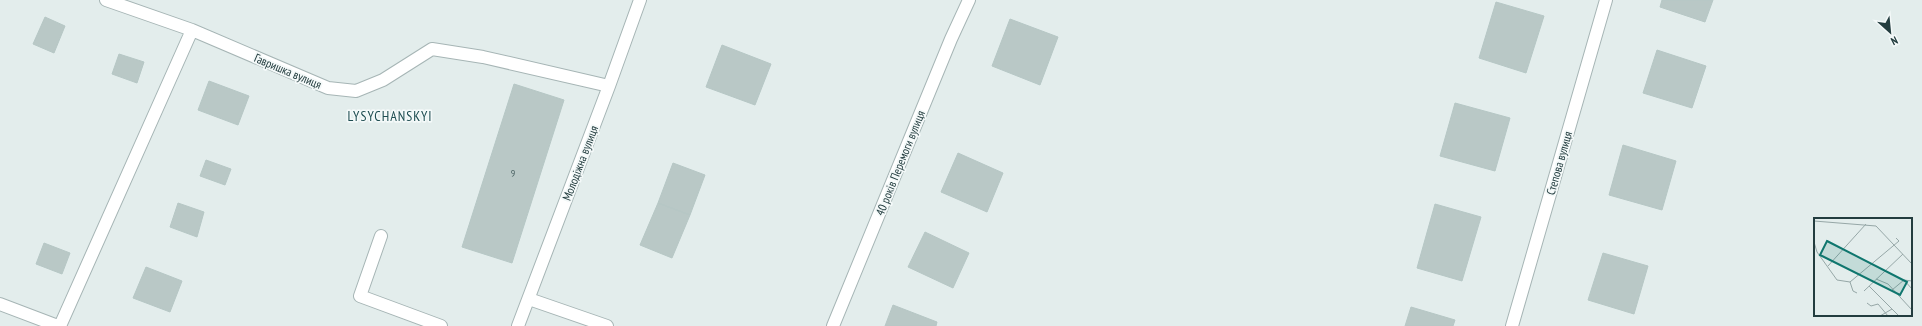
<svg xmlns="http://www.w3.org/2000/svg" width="1922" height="326" font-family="'PT Sans Narrow',sans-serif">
<rect width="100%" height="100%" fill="#e3edec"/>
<path fill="#b9c8c6" stroke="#b6c7c5" d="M1662,0H1713L1705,22L1660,7Z
M1496,2L1544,16L1526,73L1479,58Z
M45,17L65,26L54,53L33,44Z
M1010,19L1058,37L1040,85L992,66Z
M722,45L771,64L755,105L706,87Z
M1657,50L1706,66L1692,108L1643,93Z
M119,54L144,62L137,83L112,74Z
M209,81L249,96L238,125L198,110Z
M514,84L564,100L512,263L462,247Z
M1455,103L1510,118L1495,171L1440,156Z
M1623,145L1676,161L1662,210L1609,195Z
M958,153L1003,173L987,212L941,192Z
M206,160L231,169L225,185L200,176Z
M673,163L705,175L690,215L658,203Z
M178,203L204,212L197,237L170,227Z
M658,203L690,215L672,258L640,245Z
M1435,204L1481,217L1462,281L1417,268Z
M925,232L969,253L953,288L908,267Z
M44,243L70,253L62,274L36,264Z
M1603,253L1648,266L1634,314L1588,300Z
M146,267L182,281L170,312L133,298Z
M893,305L937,322L936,326H885Z
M1411,307L1455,320L1453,326H1405Z"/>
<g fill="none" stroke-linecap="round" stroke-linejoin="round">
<g stroke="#a6b5b5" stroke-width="14">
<path id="service" d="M381,236L360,296L441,326
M529,299L607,326"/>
</g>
<g stroke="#a6b5b5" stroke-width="14">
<path id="minor" d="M106,0L192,30L328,88L356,91L383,80L432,49L483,57L609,86
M0,304L58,326
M60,326L192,30
M518,326L609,86L640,0
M833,326L951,39L969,0
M1512,326L1606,0"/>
</g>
<use href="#service" stroke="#fff" stroke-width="12"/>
<use href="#minor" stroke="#fff" stroke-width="12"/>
</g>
<g text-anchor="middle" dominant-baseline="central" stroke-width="3.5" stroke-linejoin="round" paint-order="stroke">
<g font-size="10" fill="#486061">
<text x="513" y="173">9</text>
</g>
<g font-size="12" fill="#233d3f" stroke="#f4f9f9">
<text transform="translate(288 71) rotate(23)">Гавришка вулиця</text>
<text transform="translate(580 163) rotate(-69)">Молодіжна вулиця</text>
<text transform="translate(900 163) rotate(-68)">40 років Перемоги вулиця</text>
<text transform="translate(1559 163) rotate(-74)">Степова вулиця</text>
</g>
<g font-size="14" letter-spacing="1" fill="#1e4d51" stroke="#f4f9f9">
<text x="390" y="116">LYSYCHANSKYI</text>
</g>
</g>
<g transform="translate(1814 218)">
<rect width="98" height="98" fill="#e3edec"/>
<path fill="none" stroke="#96a7a7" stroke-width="1" d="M0,3L62,8L98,46M0,24L3,34L23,62L36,64M14,48L52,6M62,61L74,66L98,92M90,62L98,71M36,64L85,23L82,20M36,64L39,73L43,75M55,68L85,98M78,72L90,62L98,63M50,73L89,36M53,85L57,88L64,86L74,98M66,98L78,91"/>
<path fill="#0f766e" fill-opacity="0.15" stroke="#0f766e" stroke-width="2" d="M13,23L93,64L86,77L6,37Z"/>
<rect width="98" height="98" fill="none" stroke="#233d3f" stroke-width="2"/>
</g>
<g transform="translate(1890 32) rotate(153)" stroke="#f4f9f9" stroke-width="3" paint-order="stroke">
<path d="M0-3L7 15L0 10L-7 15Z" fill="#233d3f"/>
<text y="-6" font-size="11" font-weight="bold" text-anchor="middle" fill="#233d3f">N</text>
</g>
</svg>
